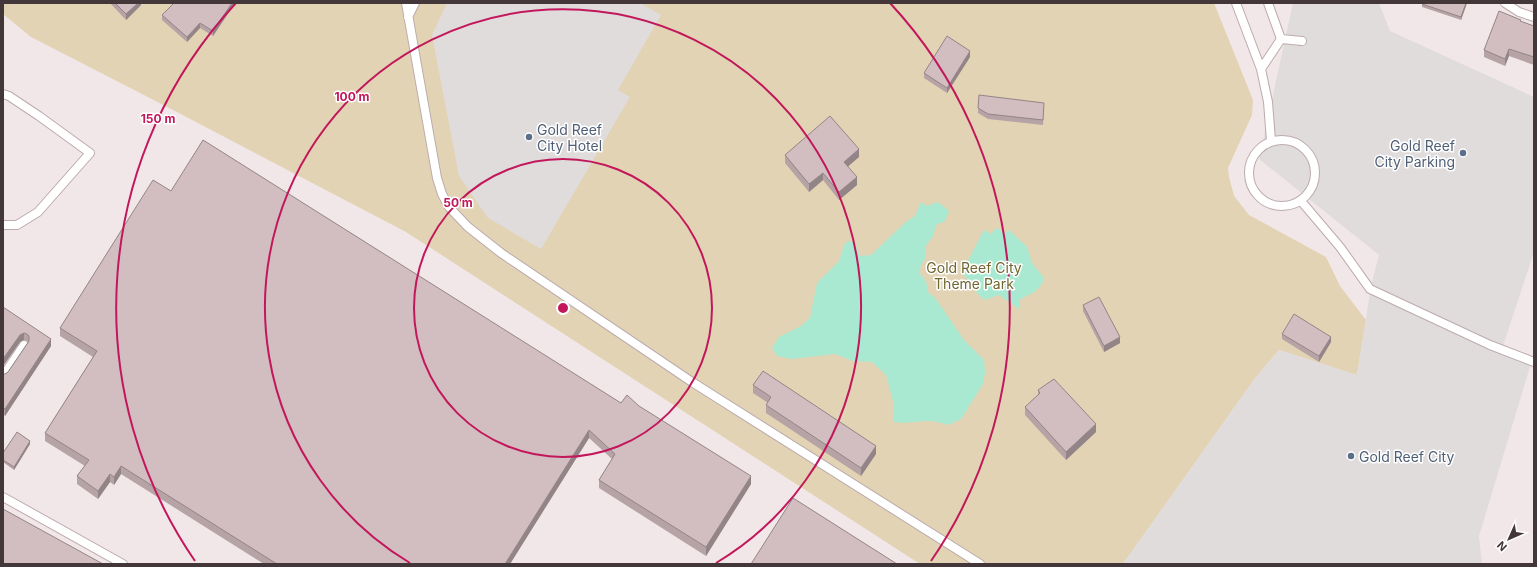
<svg xmlns="http://www.w3.org/2000/svg" width="1537" height="567" font-family="Inter,sans-serif">
<rect width="100%" height="100%" fill="#f2e7e8"/>
<path fill="#e2d3b4" d="M3,3H1214L1253,100L1252,115L1228,168L1229,177L1234,196L1249,215L1326,257L1340,286L1366,320L1357,375L1279,350L1256,377L1123,564H920L406,232L175,111L31,37L3,14Z"/>
<path fill="#e0dcdc" d="M447,3H640L661,15L618,90L630,97L541,249L488,218L459,176L432,35Z
M1293,3H1379L1390,31L1534,97V252L1503,346L1532,360L1479,536L1482,564H1123L1256,377L1279,350L1357,375L1371,286L1379,255L1259,159Z"/>
<path fill="#a9e9d1" d="M921,202L927,206L938,202L949,211L945,221L936,225L933,236L925,247L926,258L921,265L919,273L926,281L928,292L936,299L964,340L984,360L985,373L983,384L961,419L948,425C925,416 915,425 894,422L893,401L886,375L872,362L853,361L835,354L792,359L777,356L772,348L779,337L801,326L810,318L817,283L839,261L844,245L848,241L855,243L860,256L871,255L907,221L915,216Z
M996,228L1006,233L1009,230L1027,247L1032,263L1044,278C1041,291 1030,294 1019,300V309L999,295L984,300L977,293L962,272L984,230L991,234Z"/>
<g fill="none" stroke-linecap="round" stroke-linejoin="round">
<g stroke="#bcabad" stroke-width="10">
<path id="service" d="M406,3L437,178L442,194L449,207L468,227L501,253L692,382L980,564
M1236,3L1261,69L1268,102L1271,141
M1268,3L1281,39L1302,41
M1505,3L1519,12L1534,17
M408,17L415,3
M1261,69L1281,39
M3,94L9,96L39,116L90,153L38,212L17,225H3
M1249 173a33 33 0 1 1 66 0a33 33 0 1 1-66 0Z
M1301,201L1340,247L1370,289L1490,345L1534,362
M3,376L24,345
M3,497L123,564"/>
</g>
<use href="#service" stroke="#fff" stroke-width="8"/>
</g>
<path fill="#b5a3a6" d="M110,3H141V5L126,20Z
M235,3L213,36L200,28L187,42L162,20V15Z
M1422,3H1467L1461,20L1422,7Z
M1521,22L1534,26V65L1509,56L1505,66L1484,57V50Z
M970,57L947,93L924,78V73Z
M978,108H1044L1043,125L988,119L978,113Z
M785,155L859,157L848,166L857,185L839,200L823,180L809,192L785,163Z
M171,191L621,403L639,406L751,484L706,556L599,488V480L612,459L589,438L510,564H264L121,474L114,485L110,482L98,499L77,484V476L85,466L45,441V433L93,357L60,336V328Z
M1083,305L1120,343L1104,352L1083,311Z
M3,307L51,346L5,416L3,414V374H5L8,372L28,342L27,341L24,340L20,342L3,366Z
M1282,334L1331,342L1319,362L1282,339Z
M753,385L876,454L861,476L766,413V405L768,403L753,393Z
M1038,390L1096,432L1066,460L1025,415V407L1038,395Z
M30,444L14,470L3,462V453Z"/>
<path fill="#938587" d="M138,3H141V5L126,20V14Z
M232,3H235L213,36V31Z
M1466,3H1467L1461,20V17Z
M200,23V28L187,42V37Z
M1509,49V56L1505,66V59Z
M970,51V57L947,93V88Z
M859,149V157L844,170V162Z
M823,173V180L809,192V184Z
M857,177V185L839,200V192Z
M24,333V340L20,342L3,366V359L20,335Z
M1120,337V343L1104,352V346Z
M1331,337V342L1319,362V356Z
M51,339V346L5,416V409Z
M1096,424V432L1066,460V452Z
M589,430V438L510,564H505Z
M30,441V444L14,470V467Z
M876,446V454L861,476V468Z
M121,466V474L114,485V477Z
M110,474V482L98,499V491Z
M751,476V484L706,556V547Z"/>
<path fill="#d2bec1" stroke="#938587" d="M115,3H138L126,14Z
M174,3H232L213,31L200,23L187,37L162,15Z
M1422,3H1466L1461,17L1422,4Z
M1499,11L1521,20L1520,21L1534,26V57L1509,49L1505,59L1484,50Z
M947,36L970,51L947,88L924,73Z
M979,95L1044,103L1043,120L988,114L978,108Z
M830,116L859,149L844,162L857,177L839,192L823,173L809,184L785,155Z
M203,140L621,403L627,395L639,406L751,476L706,547L599,480L615,454L589,430L505,564H277L121,466L114,477L110,474L98,491L77,476L89,460L45,433L97,351L60,328L153,180L171,191Z
M1099,297L1120,337L1104,346L1083,305Z
M3,307L51,339L5,409L3,407V374H5L8,372L29,341V336L27,334L24,333L20,335L3,359Z
M1294,314L1331,337L1319,356L1282,334Z
M763,371L876,446L861,468L766,405L771,397L753,385Z
M1054,379L1096,424L1066,452L1025,407L1040,393L1038,390Z
M17,432L30,441L14,467L3,460V453Z
M793,498L897,564H751Z
M3,509L103,564H3Z"/>
<g fill="none" stroke="#c2185b" stroke-width="2">
<circle cx="563" cy="308" r="149"/>
<path d="M410 563A298 298 0 1 1 716 563"/>
<path d="M195 561A447 447 0 0 1 236 3M890 3A447 447 0 0 1 931 561"/>
</g>
<g fill="#5c6f8a" stroke="#fff" stroke-width="1.5">
<circle cx="529" cy="137" r="4"/>
<circle cx="1463" cy="153" r="4"/>
<circle cx="1351" cy="456" r="4"/>
</g>
<g text-anchor="middle" dominant-baseline="central" stroke-width="3" stroke-linejoin="round" paint-order="stroke">
<g font-size="14" fill="#4e5e75" stroke="#fff" text-anchor="start">
<text x="537" y="129">Gold Reef<tspan x="537" dy="16">City Hotel</tspan></text>
<text x="1455" y="145" text-anchor="end">Gold Reef<tspan x="1455" dy="16">City Parking</tspan></text>
<text x="1359" y="456">Gold Reef City</text>
</g>
<g font-size="14" fill="#706630" stroke="#fff">
<text x="974" y="267">Gold Reef City<tspan x="974" dy="16">Theme Park</tspan></text>
</g>
</g>
<circle cx="563" cy="308" r="6" fill="#c2185b" stroke="#fff" stroke-width="2"/>
<g font-size="12" text-anchor="middle" font-weight="bold" fill="#c2185b" stroke="#fff" stroke-width="3" stroke-linejoin="round" paint-order="stroke">
<text x="352" y="101">100 m</text>
<text x="158" y="123">150 m</text>
<text x="458" y="207">50 m</text>
</g>
<rect width="1537" height="567" fill="none" stroke="#443739" stroke-width="8"/>
<g transform="translate(1509 539) rotate(225)" stroke="#ffffff" stroke-width="3" paint-order="stroke">
<path d="M0-3L7 15L0 10L-7 15Z" fill="#443739"/>
<text y="-6" font-size="11" font-weight="bold" text-anchor="middle" fill="#443739">N</text>
</g>
</svg>
